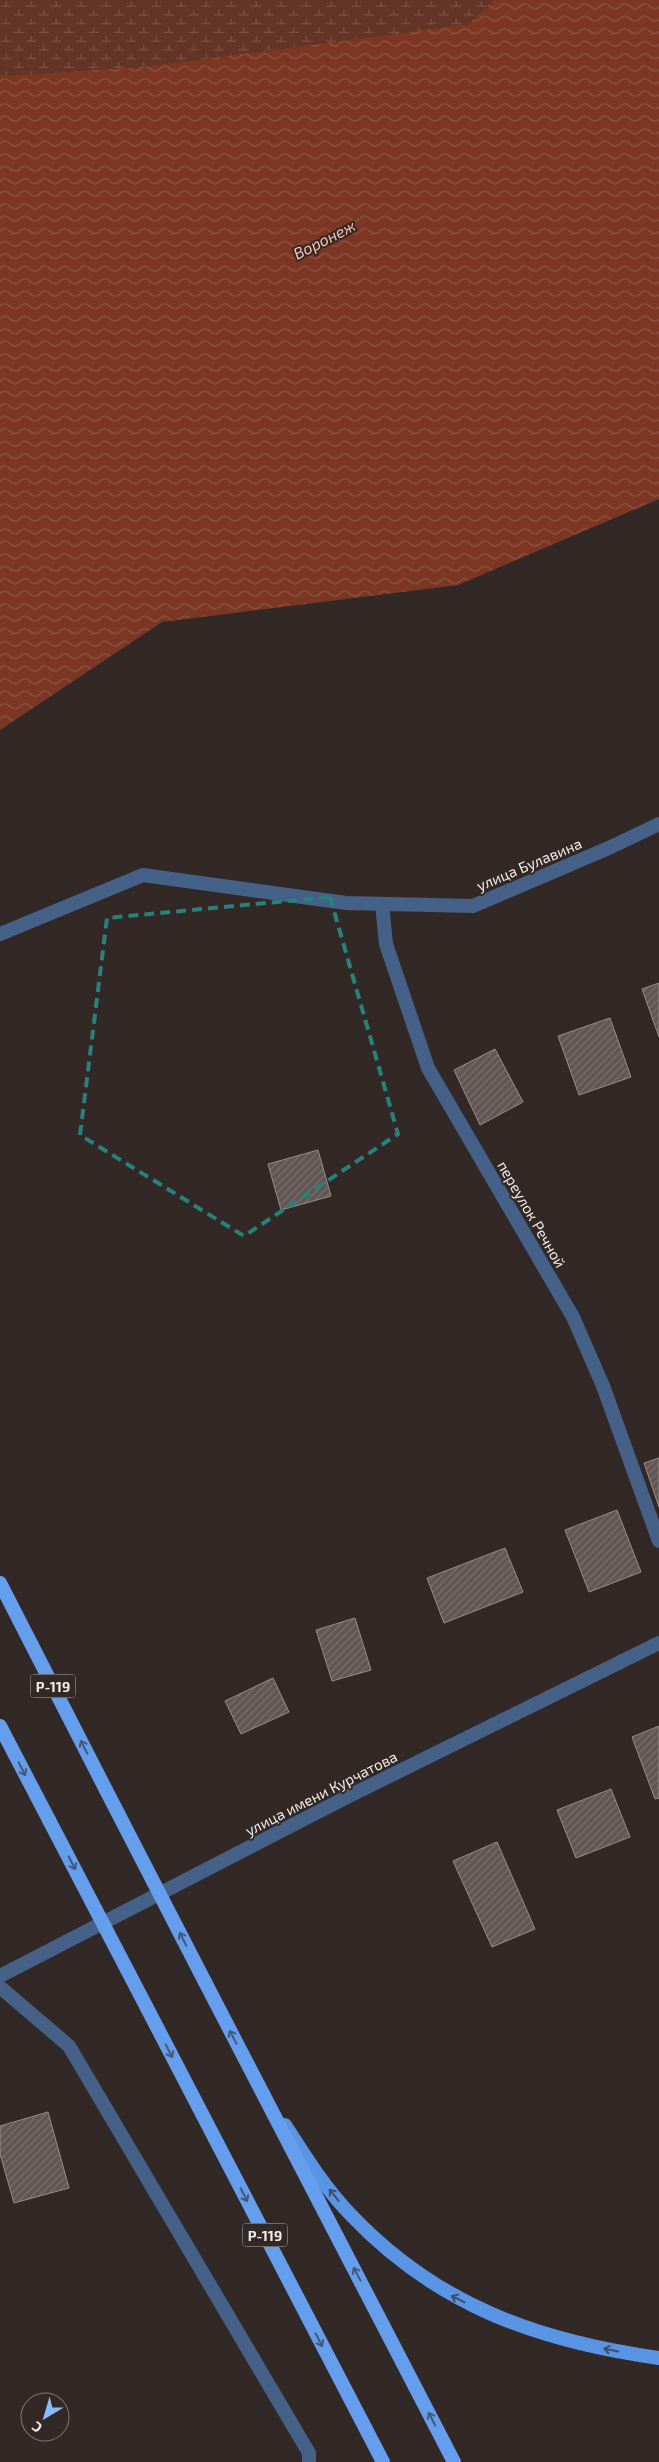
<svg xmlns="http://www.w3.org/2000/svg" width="659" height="2462" font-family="'Exo 2',sans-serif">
<defs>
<pattern id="wetland-marsh" width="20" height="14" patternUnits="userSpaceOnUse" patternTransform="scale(1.25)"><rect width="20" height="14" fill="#643427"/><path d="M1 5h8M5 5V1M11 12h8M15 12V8" fill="none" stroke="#7a5246"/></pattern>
<pattern id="water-waves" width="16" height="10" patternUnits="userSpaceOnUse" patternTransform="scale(1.25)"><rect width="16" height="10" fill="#7b3724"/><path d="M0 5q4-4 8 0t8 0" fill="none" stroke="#8e5444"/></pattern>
<pattern id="building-hatch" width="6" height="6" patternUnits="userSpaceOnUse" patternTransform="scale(1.25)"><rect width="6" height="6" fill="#615653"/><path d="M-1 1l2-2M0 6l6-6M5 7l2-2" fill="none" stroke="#786e6c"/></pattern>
</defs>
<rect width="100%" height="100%" fill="#322926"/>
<path fill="url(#wetland-marsh)" d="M0,0H494L468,24L142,67L0,76Z"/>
<path fill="url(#water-waves)" d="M494,0H659V499L458,585L162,622L0,730V76L142,67L468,24Z"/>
<path fill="url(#building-hatch)" stroke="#988d8a" d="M659,983V1037L642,989Z
M610,1018L631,1077L579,1095L558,1036Z
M495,1049L523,1102L480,1125L454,1070Z
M318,1150L331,1196L281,1210L268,1164Z
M659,1458V1507L644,1463Z
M617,1510L641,1572L589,1592L565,1530Z
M505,1548L523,1592L444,1623L427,1578Z
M355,1618L371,1670L332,1681L316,1630Z
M273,1678L289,1712L241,1734L225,1701Z
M659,1726V1798L655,1799L632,1737Z
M611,1789L630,1837L576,1858L557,1810Z
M497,1842L535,1929L492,1947L453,1861Z
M48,2112L69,2188L14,2203L0,2154V2126Z"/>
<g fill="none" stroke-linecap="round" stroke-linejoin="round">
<path stroke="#456188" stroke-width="14" d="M382,904L386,944L428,1068L573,1317L603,1386L659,1541
M0,934L143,875L346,903L473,906L611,847L659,824
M0,1976L347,1797L659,1643
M0,1987L69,2046L309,2453V2462"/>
<path stroke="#5a94e5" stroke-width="14" d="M285,2125C305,2156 324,2187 350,2214C436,2305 537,2341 659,2358"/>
<path stroke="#669eee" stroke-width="14" d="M0,1583L106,1790
M0,1726L49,1820
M205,1982L454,2462
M147,2008L383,2462"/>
<path stroke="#669eee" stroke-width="14" d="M106,1790L205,1982
M49,1820L147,2008"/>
</g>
<defs><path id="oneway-shaft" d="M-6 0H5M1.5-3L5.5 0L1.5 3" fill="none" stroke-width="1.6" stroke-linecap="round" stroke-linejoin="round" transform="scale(1.25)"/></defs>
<g stroke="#475876">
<use href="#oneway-shaft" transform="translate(84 1747) rotate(-117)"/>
<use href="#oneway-shaft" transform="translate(22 1769) rotate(63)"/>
<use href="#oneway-shaft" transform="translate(72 1863) rotate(63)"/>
<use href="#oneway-shaft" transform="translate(183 1939) rotate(-117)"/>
<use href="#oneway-shaft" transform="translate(233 2037) rotate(-118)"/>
<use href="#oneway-shaft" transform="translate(169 2051) rotate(63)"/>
<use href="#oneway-shaft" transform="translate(244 2195) rotate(63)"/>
<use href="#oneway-shaft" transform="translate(357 2274) rotate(-118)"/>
<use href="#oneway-shaft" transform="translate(319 2340) rotate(63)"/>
<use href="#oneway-shaft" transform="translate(432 2419) rotate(-117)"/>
</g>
<g stroke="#404e69">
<use href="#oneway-shaft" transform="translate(334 2195) rotate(-129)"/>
<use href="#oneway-shaft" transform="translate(458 2299) rotate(-153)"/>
<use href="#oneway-shaft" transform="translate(611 2350) rotate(-168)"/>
</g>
<path fill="none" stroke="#26827a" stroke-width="4" stroke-dasharray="10 6" stroke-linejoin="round" d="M330,897L398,1134L244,1236L80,1135L107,918Z"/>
<g text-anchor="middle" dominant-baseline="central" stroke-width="4" stroke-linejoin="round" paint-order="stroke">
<g fill="#322926" stroke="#b7b0ae" stroke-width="1">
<rect x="30.5" y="1674.5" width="45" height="23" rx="4"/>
<rect x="242.5" y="2223.5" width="45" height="23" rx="4"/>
</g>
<g font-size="14" font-weight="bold" fill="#f0eae8">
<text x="53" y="1686">Р-119</text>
<text x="265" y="2235">Р-119</text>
</g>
<g font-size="15" fill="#f0eae8" stroke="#322926">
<text transform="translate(529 864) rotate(-23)">улица Булавина</text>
<text transform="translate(532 1214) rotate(60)">переулок Речной</text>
<text transform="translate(321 1793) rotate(-27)">улица имени Курчатова</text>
</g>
<g font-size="16" font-style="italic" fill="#febeac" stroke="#322926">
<text transform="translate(324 239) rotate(-27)">Воронеж</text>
</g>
</g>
<g transform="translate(45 2417) rotate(218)"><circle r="24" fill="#322926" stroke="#7e7674"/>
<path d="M0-4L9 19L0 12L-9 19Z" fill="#8bbafc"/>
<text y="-8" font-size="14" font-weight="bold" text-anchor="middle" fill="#f0eae8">С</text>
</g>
</svg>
